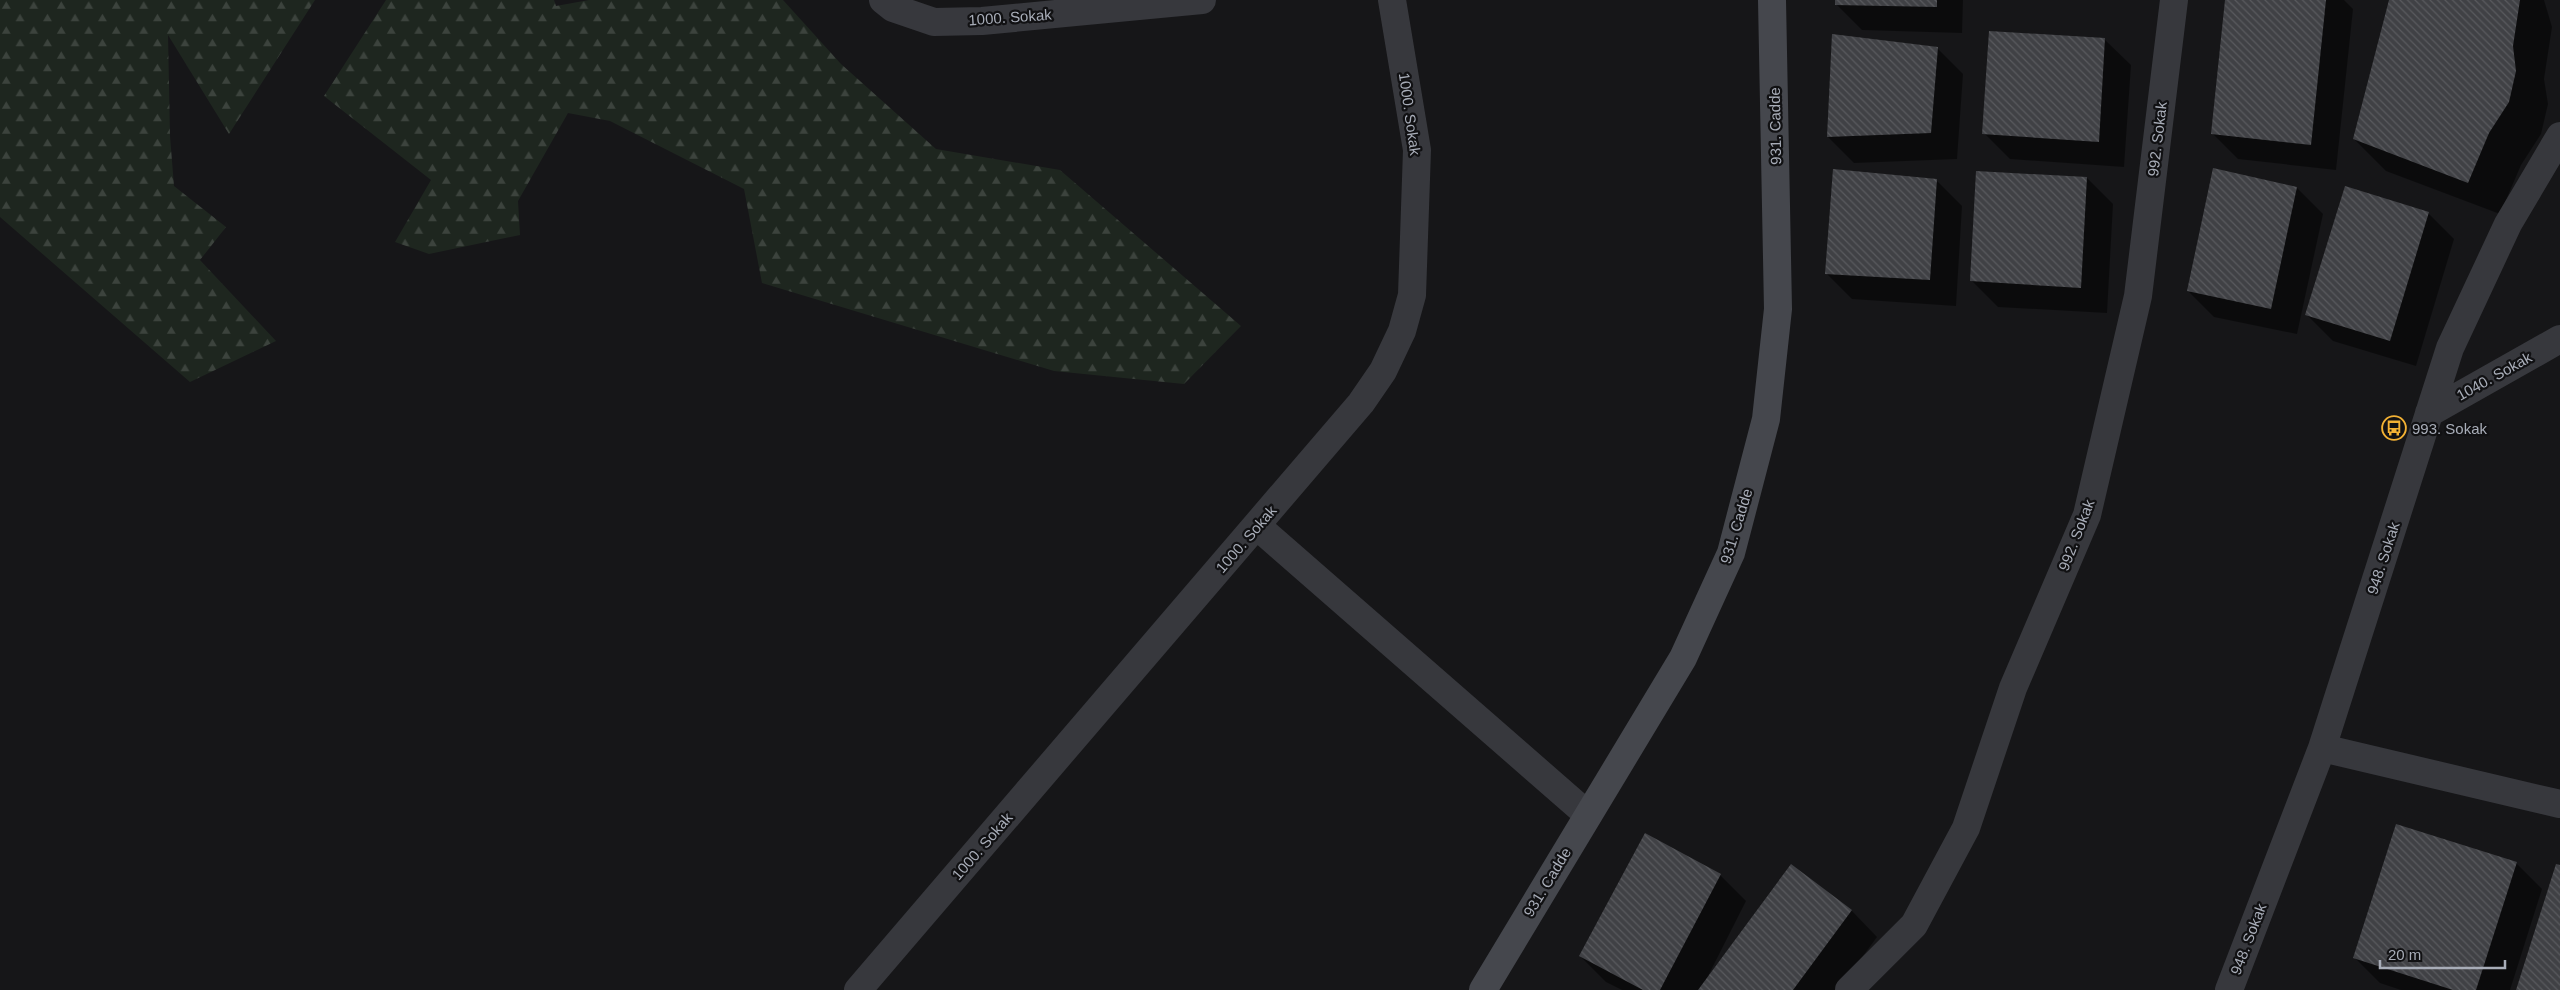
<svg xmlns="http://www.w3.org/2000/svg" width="2560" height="990" font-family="Helvetica,sans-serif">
<defs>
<pattern id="forest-firs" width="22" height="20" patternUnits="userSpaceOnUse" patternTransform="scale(1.25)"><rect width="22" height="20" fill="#1e261f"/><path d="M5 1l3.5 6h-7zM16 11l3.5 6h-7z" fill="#3c433d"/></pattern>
<pattern id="building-back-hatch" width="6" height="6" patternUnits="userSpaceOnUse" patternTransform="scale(1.25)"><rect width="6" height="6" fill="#404145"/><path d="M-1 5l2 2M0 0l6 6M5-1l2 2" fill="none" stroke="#595a5e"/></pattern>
</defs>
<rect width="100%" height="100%" fill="#161618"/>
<path fill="url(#forest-firs)" d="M0,0H315L229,134L168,35L170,136L174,186L226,227L200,260L276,341L190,382L0,217Z
M386,0H554L556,6L589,0H783L841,64L936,149L1060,170L1241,326L1184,384L1054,371L762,283L744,189L610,121L568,113L518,201L520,235L429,254L395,242L431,180L324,96Z"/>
<path fill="#0007" d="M1837,0H1963L1962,33L1862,30L1836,4Z
M2226,0H2344L2353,9L2336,170L2238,159L2212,133Z
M2390,0H2544L2552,27L2544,79L2548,104L2541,134L2521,165L2500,214L2386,171L2354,139Z
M2105,40L2131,65L2124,167L2010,159L1984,133Z
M1937,48L1963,74L1957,159L1854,163L1828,137Z
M2087,178L2113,204L2107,313L1998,307L1972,281Z
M1936,180L1962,206L1956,306L1852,299L1826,273Z
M2297,188L2323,214L2297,334L2214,317L2188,291Z
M2428,213L2454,239L2416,366L2333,341L2307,315Z
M1645,835L1720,875L1746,901L1705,982L1791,866L1852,911L1877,937L1838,990H1622L1606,982L1580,956Z
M2516,863L2542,889L2510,990H2401L2380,983L2355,958Z"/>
<path fill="url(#building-back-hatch)" d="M1835,0H1937V7L1835,5Z
M2225,0H2326L2311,145L2211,134Z
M2389,0H2520L2513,46L2516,71L2509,102L2489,133L2468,183L2353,139Z
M1989,31L2105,38L2099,142L1982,134Z
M1832,34L1938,47L1931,133L1827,137Z
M2213,168L2297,187L2271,309L2187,291Z
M1833,169L1937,179L1930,280L1825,274Z
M1976,171L2087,177L2081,288L1970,281Z
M2345,186L2429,212L2390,341L2305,315Z
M2396,824L2517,862L2476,990H2453L2353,958Z
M1645,833L1721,874L1660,990H1643L1579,956Z
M1791,864L1852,910L1793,990H1698Z
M2556,864L2560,865V990H2516Z"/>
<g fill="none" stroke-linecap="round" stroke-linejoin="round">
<path stroke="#37383d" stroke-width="28" d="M883,0L893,8L934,22L982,21L1202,0
M2429,413L2560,339
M1257,526L1588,815
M2322,748L2560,804
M858,990L1361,403L1383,371L1402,331L1412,295L1417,150L1392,0
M1849,990L1914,925L1966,828L2013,688L2087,515L2138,296L2174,0
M2229,990L2322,748L2450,348L2508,224L2560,136"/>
<path stroke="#45474d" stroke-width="28" d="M1483,990L1683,658L1731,553L1766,419L1778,309L1772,0"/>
</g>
<defs>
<g id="bus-ring" transform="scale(1.25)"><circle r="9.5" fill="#111113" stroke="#f2b134" stroke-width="1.5"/><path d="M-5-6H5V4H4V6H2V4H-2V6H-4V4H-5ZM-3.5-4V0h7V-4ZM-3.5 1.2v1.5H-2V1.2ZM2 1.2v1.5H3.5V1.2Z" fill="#f2b134"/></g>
</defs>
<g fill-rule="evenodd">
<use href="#bus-ring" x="2394" y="428"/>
</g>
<g text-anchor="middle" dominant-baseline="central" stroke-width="4.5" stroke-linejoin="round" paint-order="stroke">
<g font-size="15" fill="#a8adb8" stroke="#111113">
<text transform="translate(1010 17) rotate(-4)">1000. Sokak</text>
<text transform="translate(1410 114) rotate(82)">1000. Sokak</text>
<text transform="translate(1775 126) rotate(-91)">931. Cadde</text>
<text transform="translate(2157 139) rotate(-83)">992. Sokak</text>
<text transform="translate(2494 376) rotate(-29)">1040. Sokak</text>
<text transform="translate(1736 526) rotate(-73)">931. Cadde</text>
<text transform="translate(2076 535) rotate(-69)">992. Sokak</text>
<text transform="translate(1246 539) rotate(-49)">1000. Sokak</text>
<text transform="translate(2383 558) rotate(-72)">948. Sokak</text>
<text transform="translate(982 846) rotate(-49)">1000. Sokak</text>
<text transform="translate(1547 882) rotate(-59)">931. Cadde</text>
<text transform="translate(2248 939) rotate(-69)">948. Sokak</text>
</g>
<g font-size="15" fill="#a8adb8" stroke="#111113" text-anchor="start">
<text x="2412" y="428">993. Sokak</text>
</g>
</g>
<path d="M2380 960v8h125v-8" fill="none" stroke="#a8adb8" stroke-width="2.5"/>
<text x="2388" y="960" font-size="15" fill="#a8adb8" stroke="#111113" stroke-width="4" paint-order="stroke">20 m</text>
</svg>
